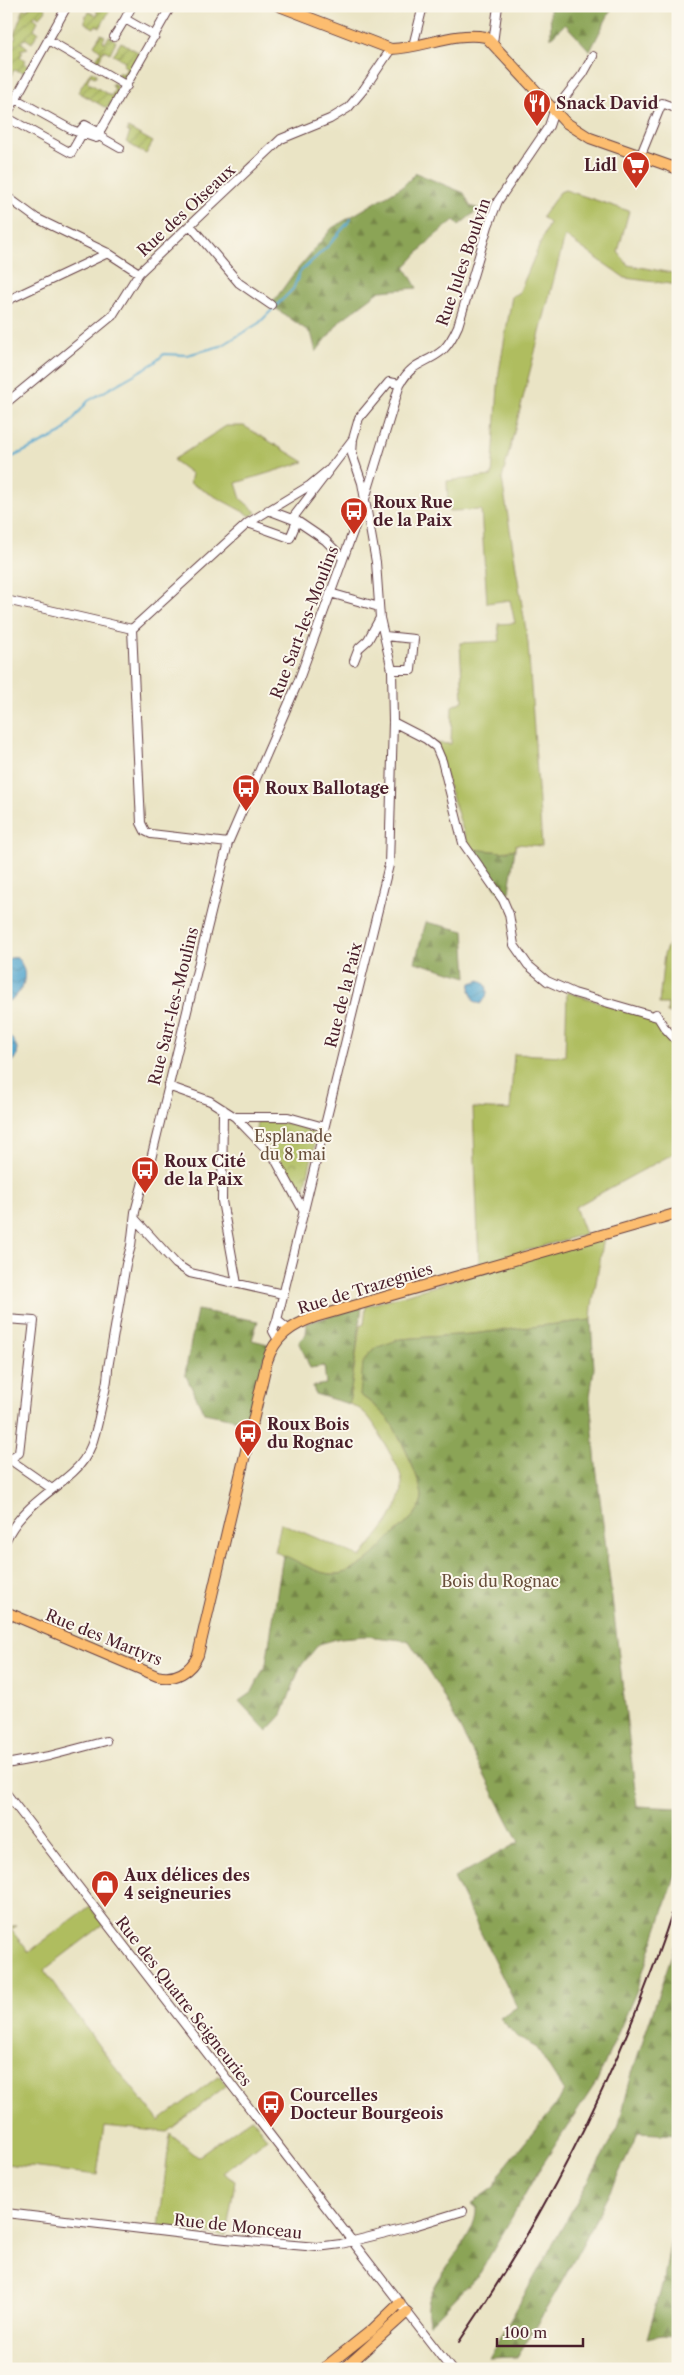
<svg xmlns="http://www.w3.org/2000/svg" width="684" height="2375" font-family="'Libre Caslon Text',serif">
<defs>
<pattern id="forest-firs" width="22" height="20" patternUnits="userSpaceOnUse" patternTransform="scale(1.25)"><rect width="22" height="20" fill="#8ba456"/><path d="M5 1l3.5 6h-7zM16 11l3.5 6h-7z" fill="#748547"/></pattern>
<pattern id="park-crowns" width="20" height="18" patternUnits="userSpaceOnUse" patternTransform="scale(1.25)"><rect width="20" height="18" fill="#afbd5f"/><path d="M2 6a3 3 0 1 1 6 0M12 15a3 3 0 1 1 6 0" fill="none" stroke="#90994f"/></pattern>
<pattern id="garden-furrows" width="10" height="10" patternUnits="userSpaceOnUse" patternTransform="scale(1.25)"><rect width="10" height="10" fill="#afbd5f"/><path d="M-1 1l2-2M0 10L10 0M9 11l2-2" fill="none" stroke="#90994f"/></pattern>
<pattern id="water-waves" width="16" height="10" patternUnits="userSpaceOnUse" patternTransform="scale(1.25)"><rect width="16" height="10" fill="#52a6ce"/><path d="M0 5q4-4 8 0t8 0" fill="none" stroke="#4687a7"/></pattern>
</defs>
<rect width="100%" height="100%" fill="#fbf7ec"/>
<filter id="ink" filterUnits="userSpaceOnUse"><feTurbulence type="fractalNoise" baseFrequency=".02" numOctaves="2"/><feDisplacementMap in="SourceGraphic" scale="10" xChannelSelector="R" yChannelSelector="G"/><feConvolveMatrix kernelMatrix="1 2 1 2 8 2 1 2 1" color-interpolation-filters="sRGB"/></filter>
<filter id="wash" filterUnits="userSpaceOnUse"><feTurbulence type="fractalNoise" baseFrequency=".0096" numOctaves="4" result="noise"/><feDisplacementMap in="SourceGraphic" scale="20" xChannelSelector="R" yChannelSelector="G"/><feGaussianBlur stdDeviation="1.12" result="paint"/><feColorMatrix in="noise" values="0 0 0 0 0 0 0 0 0 0 0 0 0 0 0 0 0 1.4 0 .05"/><feComposite in="paint" operator="in"/></filter>
<g filter="url(#wash)">
<rect width="100%" height="100%" fill="#eae4c5"/>
<path fill="#afbd5f" stroke="#7c6e45" d="M565,190L629,211L618,252L628,265L678,274V285L625,278L565,236L502,479L528,643L542,846L516,844L515,849L503,852L469,849L435,743L451,744L452,706L463,701L460,643L500,641L498,624L515,623L510,600L487,603L481,510L448,511L447,481L492,476L499,372L512,296L519,293L549,223L542,217L560,192Z
M226,426H244L304,462L236,483L241,499L256,512L251,516L190,483L192,474L173,460Z
M675,929H678V1013H667L668,1004H659L664,954Z
M567,992L654,1019L678,1044V1151L575,1207L585,1234L479,1264L473,1108L510,1110L514,1054L565,1056Z
M604,1237L592,1306L591,1320L472,1334L400,1339L360,1395C371,1402 380,1410 389,1420C398,1431 422,1483 422,1497C422,1514 397,1530 387,1541C373,1556 357,1572 336,1574C317,1576 293,1559 275,1552L281,1523L361,1557C377,1535 411,1502 400,1473C395,1461 388,1450 382,1439C374,1423 366,1409 349,1404L360,1326L364,1324L366,1306Z
M90,1906L103,1925L44,1970L101,2049L159,2121L219,2076L227,2085L167,2132L104,2126L97,2175L6,2164V1926H16L11,1930L29,1952Z
M252,2118L267,2138L223,2173L235,2181L226,2236L159,2227L170,2134L198,2157Z"/>
<path fill="url(#forest-firs)" stroke="#6a6240" d="M550,6H613L590,51L565,24L551,38Z
M416,173L464,193L470,206L479,209L459,225L454,220L432,238L405,267L417,288L380,291L341,320L316,352L312,336L308,331L271,305L292,276L332,228L403,186Z
M469,849L503,852L515,849L508,899L505,901Z
M426,922L464,931L467,977L415,962Z
M362,1307L349,1404L315,1394L313,1386L326,1384L324,1366L310,1368L299,1341L306,1334L307,1323Z
M197,1310L258,1321L252,1340L268,1344L249,1422L204,1413L185,1374Z
M591,1320L594,1368L590,1397L596,1465L637,1806L678,1808V1868L636,1992L597,2081L537,2173L480,2273L430,2324C428,2318 427,2311 428,2305C431,2277 479,2236 476,2208L471,2204L495,2187L499,2174L558,2102L564,2091L537,2048L517,2037L500,2018L517,2007L454,1878L519,1842L438,1686L409,1641L366,1636L340,1638L319,1644L300,1667L282,1715L267,1731L239,1701L252,1692L266,1664L283,1555C299,1561 319,1576 337,1574C358,1572 373,1556 387,1541C397,1530 422,1514 422,1497C422,1483 398,1431 389,1420C380,1410 371,1402 360,1395L363,1363L373,1349L400,1339L472,1334Z
M678,1936V2135L638,2133C602,2211 562,2285 517,2357L489,2358L618,2128L632,2073Z
M671,2239H678V2342L674,2336L662,2335L647,2338L664,2279Z"/>
<path fill="url(#park-crowns)" stroke="#7c6e45" d="M257,1121L282,1122L318,1131L303,1196L296,1195L280,1160L256,1131Z"/>
<path fill="url(#garden-furrows)" stroke="#7c6e45" d="M29,6H44L46,10L40,17L35,15L34,18L38,21L34,29L38,32L32,43L26,39L23,40L22,43L28,48L20,50L23,52L20,57L26,60L24,63L29,66L25,73L14,70L9,79L6,77V57L10,47L12,48L15,44L12,42L16,37L14,35L24,8L27,10Z
M112,6L100,28L96,25L94,28L85,23V15L87,16L89,12L97,16V7Z
M101,34L105,36L103,41L105,43L109,36L116,41L110,53L104,50L97,64L94,63L101,51L94,45Z
M121,42L140,53L129,73L123,78L117,76L119,72L123,74L127,68L123,65L125,61L113,55Z
M91,71L97,74L95,77L90,75L87,82L111,96L115,89L111,86L113,83L117,86L118,91L108,109L78,92Z
M128,128L153,142L146,154L126,142L130,133L127,131Z"/>
<path fill="url(#water-waves)" stroke="#4e627c" d="M16,957C31,970 25,995 6,1002V959Z
M480,980C491,986 488,998 480,1004L474,1001L470,990L471,983Z
M6,1033C18,1043 24,1058 6,1064Z"/>
<g fill="none" stroke-linecap="round" stroke-linejoin="round">
<path stroke="#52a6ce" stroke-width="2" d="M6,460L62,433L88,401L154,363L164,354L187,355L221,346L259,323L293,289L300,272L329,245L351,219"/>
</g>
</g>
<g filter="url(#ink)">
<g fill="none" stroke-linecap="round" stroke-linejoin="round">
<g stroke="#623d42" stroke-width="10">
<path id="minor" d="M132,6L125,19L155,36
M114,37L125,19
M48,40L127,86
M493,43L498,6
M413,46L423,6
M16,99L72,130L96,138L171,6
M6,116L67,6
M6,117L71,153L83,132
M80,131L85,125L100,133
M99,136L120,148
M640,157L662,103L678,109
M6,196L36,218L108,253L139,273
M190,225L239,283L271,305
M6,301L108,253
M6,403L112,316L139,273L281,139L330,119L348,108L364,89L391,49
M268,510L297,521L325,540L343,558
M292,519L353,439
M248,523L290,538L297,521
M330,593L379,607
M6,600L132,629
M385,636L414,639L411,670H392
M354,661L359,648L368,640L380,618
M393,722L426,739L436,747L442,761L463,843L503,900L509,914L514,945L528,965L547,981L574,993L657,1017
M228,843L151,834L145,831L141,823L132,629L248,523L309,486L327,471
M656,1014L664,1027L678,1042
M168,1086L210,1101L235,1117H288L324,1127
M223,1109L222,1201L237,1284
M235,1117L274,1157L303,1210
M135,1219L176,1264L190,1273L283,1294
M6,1319L34,1321L19,1453L6,1461
M277,1320L389,865L393,722L392,670L380,618L376,562L362,483L352,454L353,439L359,418L389,382L400,384
M278,1340L273,1331L277,1320L288,1329
M9,1459L52,1489
M6,1540C20,1509 49,1494 73,1472C91,1456 95,1436 100,1413C103,1398 108,1384 108,1368L126,1264L131,1246L135,1212L144,1178L150,1163L228,843L298,682L365,499L400,384C414,360 425,365 443,350C450,343 454,335 458,326L488,226L498,201L549,126L554,111L583,74L593,56
M6,1764L49,1756L106,1741
M6,1793L451,2369
M6,2213L226,2239L317,2247L341,2244L414,2226L463,2211"/>
</g>
<g stroke="#623d42" stroke-width="12">
<path id="major" d="M279,6L391,49C424,48 453,31 486,37L565,122L590,138L678,169
M6,1612L157,1676C175,1681 191,1671 198,1655L267,1361C275,1337 291,1325 315,1317L678,1213
M323,2369L372,2330L400,2303
M344,2369L407,2312"/>
</g>
<use href="#minor" stroke="#fff" stroke-width="8"/>
<use href="#major" stroke="#fcbd6f" stroke-width="10"/>
<path stroke="#4a1f2b" stroke-width="2" d="M459,2342C554,2203 627,2055 678,1895"/>
</g>
</g>
<defs>
<g id="restaurant-pin" transform="scale(1.4375)"><path d="M0 17L-7.5 6A9.5 9.5 0 1 1 7.5 6Z" fill="#c8321e" stroke="#fbf7ec"/><path d="M-5-6h1v4h1v-4h1v4h1v-4h1v5L-1.5 .5V6h-2V.5L-5-1ZM5-6V6H3V1.5H1.5Q1.5-4 5-6Z" fill="#fff"/></g>
<g id="supermarket-pin" transform="scale(1.4375)"><path d="M0 17L-7.5 6A9.5 9.5 0 1 1 7.5 6Z" fill="#c8321e" stroke="#fbf7ec"/><path d="M-6-5.5h2.5l.6 2H6L4.5 2H-2.5L-4.4-4H-6ZM-1.5 3.2a1.3 1.3 0 1 0 .1 0ZM3 3.2a1.3 1.3 0 1 0 .1 0Z" fill="#fff"/></g>
<g id="bus-pin" transform="scale(1.4375)"><path d="M0 17L-7.5 6A9.5 9.5 0 1 1 7.5 6Z" fill="#c8321e" stroke="#fbf7ec"/><path d="M-5-6H5V4H4V6H2V4H-2V6H-4V4H-5ZM-3.5-4V0h7V-4ZM-3.5 1.2v1.5H-2V1.2ZM2 1.2v1.5H3.5V1.2Z" fill="#fff"/></g>
<g id="shop-pin" transform="scale(1.4375)"><path d="M0 17L-7.5 6A9.5 9.5 0 1 1 7.5 6Z" fill="#c8321e" stroke="#fbf7ec"/><path d="M-5-2.5h2.3a2.7 3.5 0 0 1 5.4 0H5L5.5 6h-11ZM-1.5-2.5h3a1.5 2.3 0 0 0-3 0Z" fill="#fff"/></g>
</defs>
<g fill-rule="evenodd">
<use href="#restaurant-pin" x="537" y="103"/>
<use href="#supermarket-pin" x="636" y="165"/>
<use href="#bus-pin" x="354" y="511"/>
<use href="#bus-pin" x="246" y="788"/>
<use href="#bus-pin" x="145" y="1170"/>
<use href="#bus-pin" x="248" y="1433"/>
<use href="#shop-pin" x="105" y="1884"/>
<use href="#bus-pin" x="271" y="2104"/>
</g>
<g text-anchor="middle" dominant-baseline="central" stroke-width="4" stroke-linejoin="round" paint-order="stroke">
<g font-size="16" font-weight="bold" fill="#4a1f2b" stroke="#fbf7ec" text-anchor="start">
<text x="556" y="103">Snack David</text>
<text x="617" y="165" text-anchor="end">Lidl</text>
<text x="373" y="502">Roux Rue<tspan x="373" dy="18">de la Paix</tspan></text>
<text x="265" y="788">Roux Ballotage</text>
<text x="164" y="1161">Roux Cité<tspan x="164" dy="18">de la Paix</tspan></text>
<text x="267" y="1424">Roux Bois<tspan x="267" dy="18">du Rognac</tspan></text>
<text x="124" y="1875">Aux délices des<tspan x="124" dy="18">4 seigneuries</tspan></text>
<text x="290" y="2095">Courcelles<tspan x="290" dy="18">Docteur Bourgeois</tspan></text>
</g>
<g font-size="16" fill="#4a1f2b" stroke="#fbf7ec">
<text transform="translate(186 210) rotate(-43)">Rue des Oiseaux</text>
<text transform="translate(463 262) rotate(-71)">Rue Jules Boulvin</text>
<text transform="translate(304 622) rotate(-69)">Rue Sart-les-Moulins</text>
<text transform="translate(343 995) rotate(-76)">Rue de la Paix</text>
<text transform="translate(173 1006) rotate(-76)">Rue Sart-les-Moulins</text>
<text transform="translate(365 1288) rotate(-17)">Rue de Trazegnies</text>
<text transform="translate(104 1637) rotate(22)">Rue des Martyrs</text>
<text transform="translate(184 2001) rotate(52)">Rue des Quatre Seigneuries</text>
<text transform="translate(238 2226) rotate(6)">Rue de Monceau</text>
</g>
<g font-size="16" fill="#684e3b" stroke="#fbf7ec">
<text x="293" y="1136">Esplanade<tspan x="293" dy="18">du 8 mai</tspan></text>
<text x="500" y="1581">Bois du Rognac</text>
</g>
</g>
<rect width="684" height="2375" fill="none" stroke="#fbf7ec" stroke-width="25"/>
<path d="M497 2338v8h86v-8" fill="none" stroke="#4a1f2b" stroke-width="2.5"/>
<text x="504" y="2338" font-size="15" fill="#4a1f2b" stroke="#fbf7ec" stroke-width="4" paint-order="stroke">100 m</text>
</svg>
